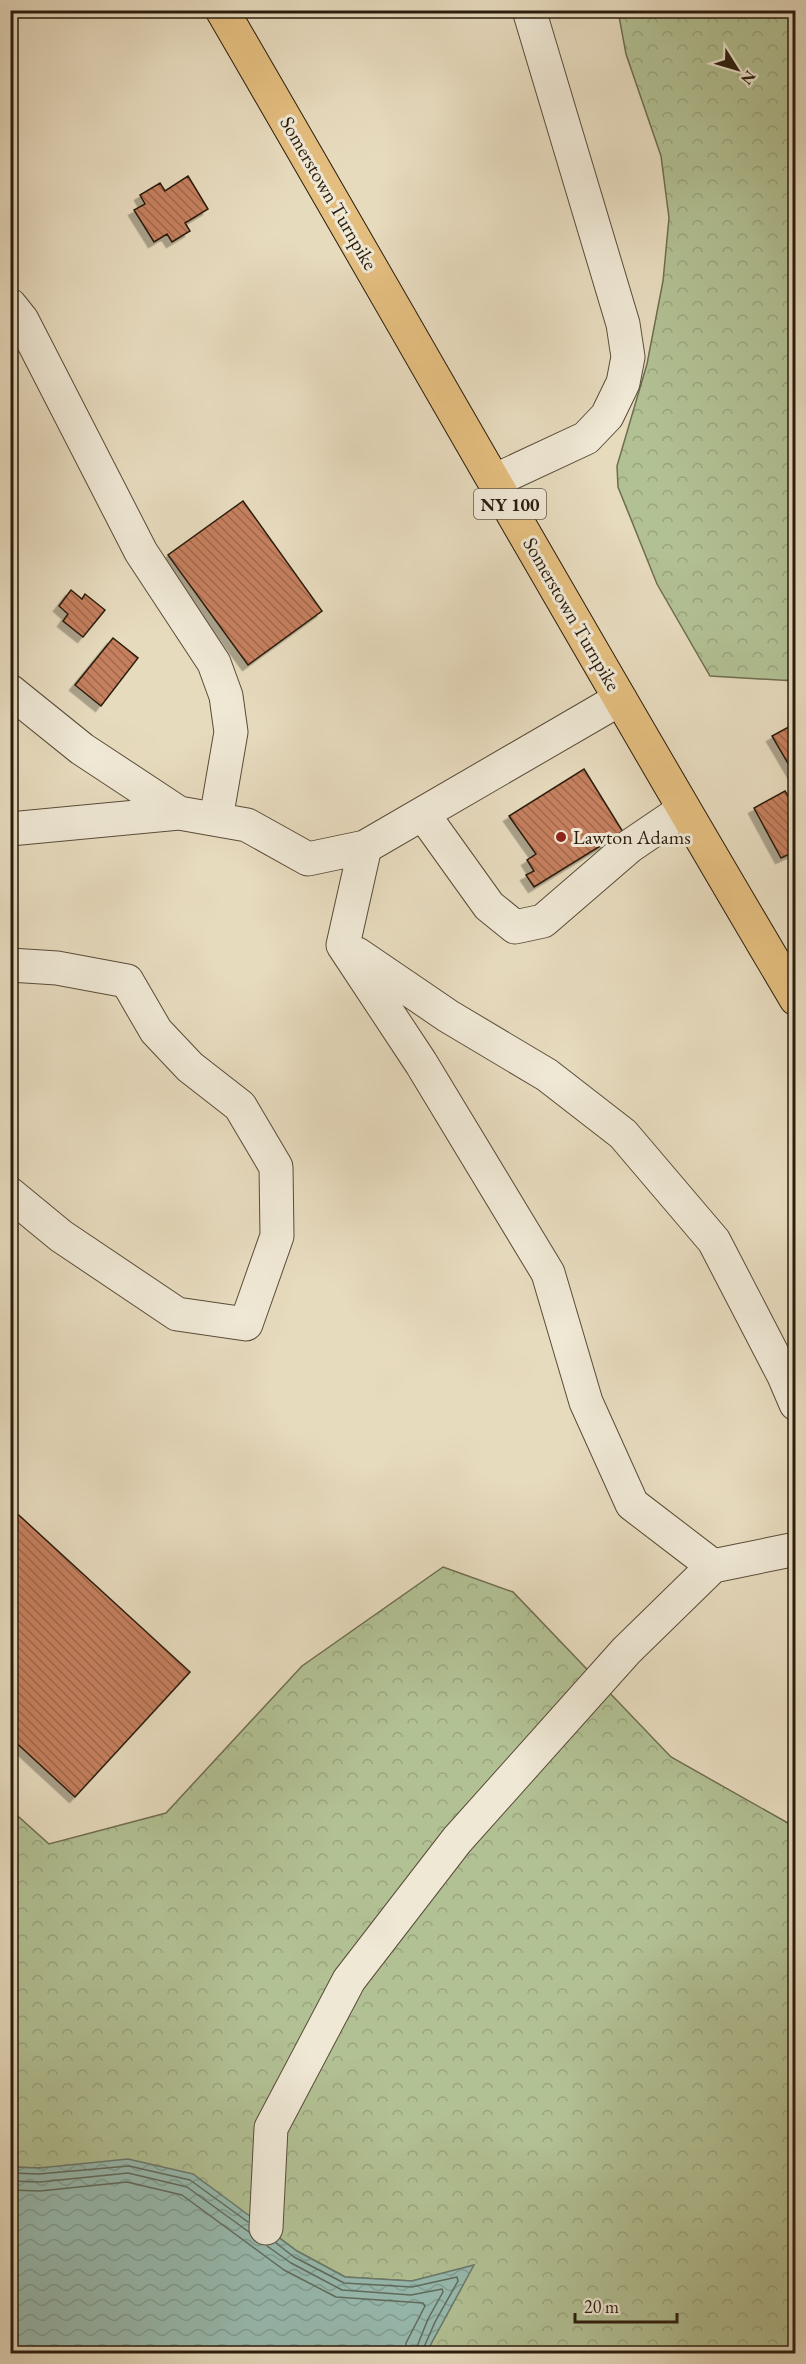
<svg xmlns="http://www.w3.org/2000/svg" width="806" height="2364" font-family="'EB Garamond',serif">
<defs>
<pattern id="forest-crowns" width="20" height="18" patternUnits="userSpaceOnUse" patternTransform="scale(1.5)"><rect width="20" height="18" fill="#b2c194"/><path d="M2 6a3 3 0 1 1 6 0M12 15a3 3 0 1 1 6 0" fill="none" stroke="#99a57e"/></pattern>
<pattern id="water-waves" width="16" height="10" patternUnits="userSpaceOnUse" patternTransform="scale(1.5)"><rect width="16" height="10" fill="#97bbb0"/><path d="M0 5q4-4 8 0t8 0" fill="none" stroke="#82a096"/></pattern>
<pattern id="building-back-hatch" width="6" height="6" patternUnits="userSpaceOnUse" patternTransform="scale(1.5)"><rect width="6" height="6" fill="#c6805e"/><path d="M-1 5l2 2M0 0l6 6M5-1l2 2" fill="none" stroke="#a1684c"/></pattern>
<filter id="shadow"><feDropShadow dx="-5.5" dy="5.5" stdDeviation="0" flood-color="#0004"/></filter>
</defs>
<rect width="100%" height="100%" fill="#e7dbbe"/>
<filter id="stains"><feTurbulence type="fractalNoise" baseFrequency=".00333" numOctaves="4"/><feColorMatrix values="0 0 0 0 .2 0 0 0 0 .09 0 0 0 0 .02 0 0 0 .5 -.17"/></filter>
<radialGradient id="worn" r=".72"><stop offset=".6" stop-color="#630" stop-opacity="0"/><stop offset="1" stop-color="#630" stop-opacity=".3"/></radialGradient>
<path fill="url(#forest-crowns)" stroke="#6e6e50" stroke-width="1.5" d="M618,11H795V681L710,676L657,584L618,487L617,466L647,364L663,281L669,218L661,156L626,54Z
M443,1567L513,1592L671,1757L795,1827V2353H426L473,2266L412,2281L345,2277L297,2251L254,2219L39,2168L11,2167V1810L49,1844L166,1813L302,1666Z"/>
<path fill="url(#water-waves)" stroke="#6b7b6f" stroke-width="1.5" d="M128,2159L193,2174L297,2251L345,2277L412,2281L474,2265L426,2353L11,2354V2167L39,2168Z"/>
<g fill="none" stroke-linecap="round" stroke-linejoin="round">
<path stroke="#606c5e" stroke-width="1.5" d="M10,2173L39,2174L129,2166L190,2180L248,2222
M10,2181L40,2182L128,2173L187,2187L249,2232
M10,2190L40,2191L127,2182L182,2195L284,2270L336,2297L423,2303L425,2306L406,2343L405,2354
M276,2243L294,2257L344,2283L412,2287L457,2277L458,2281L435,2322L421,2354
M267,2246L291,2263L342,2290L411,2295L442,2289L443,2292L428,2319L414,2354"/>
</g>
<path fill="url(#building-back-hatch)" stroke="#2a1c0d" stroke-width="1.5" filter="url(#shadow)" d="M188,176L208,209L185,223L190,231L172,242L167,234L154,242L134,210L145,204L140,195L160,183L165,191Z
M243,501L322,611L248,665L168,555Z
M71,590L82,599L85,594L105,610L83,637L63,621L68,614L59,606Z
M113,638L138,658L101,706L75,685Z
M796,723V777L772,736Z
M584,769L623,832L534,887L526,875L534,871L527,860L536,854L509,816Z
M785,791L796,809V851L781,858L754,808Z
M10,1507L190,1672L75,1797L10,1737Z"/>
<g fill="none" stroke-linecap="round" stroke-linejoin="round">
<g stroke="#594c39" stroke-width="35">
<path id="minor" d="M10,305L22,320L141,552L214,663L226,696L231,732L216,819
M496,480L586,438L607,416L623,383L628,357L623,324L529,10
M10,691L82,749L179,813
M423,814L489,906L515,927L543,921L630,846L683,810
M10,829L179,813L247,825L308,859L365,847L620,699
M365,847L343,945L421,1063L548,1273L586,1402L632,1504L713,1566L796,1549
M357,954L448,1016L547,1075L623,1134L714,1241L784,1376L796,1404
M10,965L57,968L127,981L156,1031L190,1067L240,1106L276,1167L277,1236L246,1324L177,1314L61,1236L10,1194
M266,2228L271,2128L349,1980L457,1840L626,1651L713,1566"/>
</g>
<g stroke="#2a1c0d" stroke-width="35">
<path id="major" d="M222,10C414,340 601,671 796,999"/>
</g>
<use href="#minor" stroke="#efe8d5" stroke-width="33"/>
<use href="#major" stroke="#e4be7f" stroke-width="33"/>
</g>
<circle fill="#8f2418" stroke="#efe8d5" stroke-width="2" cx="561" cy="837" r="6"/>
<g text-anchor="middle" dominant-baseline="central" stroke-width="6" stroke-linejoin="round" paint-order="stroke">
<rect fill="#efe8d5" stroke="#655949" stroke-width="1.5" x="474" y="489" width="72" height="30" rx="4.5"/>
<g font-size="18" font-weight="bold" fill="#2a1c0d">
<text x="510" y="504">NY 100</text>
</g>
<g font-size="20" fill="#2a1c0d" stroke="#efe8d5">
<text transform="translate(329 193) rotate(60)">Somerstown Turnpike</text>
<text transform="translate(572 614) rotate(60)">Somerstown Turnpike</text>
</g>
<g font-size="20" fill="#2a1c0d" stroke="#efe8d5" text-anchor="start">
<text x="573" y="837">Lawton Adams</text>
</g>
</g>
<rect width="806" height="2364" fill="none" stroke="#e7dbbe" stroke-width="36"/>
<rect x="12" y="12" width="782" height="2340" fill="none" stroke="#2a1c0d" stroke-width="3"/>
<rect x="18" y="18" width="770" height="2328" fill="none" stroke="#2a1c0d" stroke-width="1.5"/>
<g transform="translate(737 69) rotate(127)" stroke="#efe8d5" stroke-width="4.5" paint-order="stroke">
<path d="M0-4.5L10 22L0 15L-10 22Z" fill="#2a1c0d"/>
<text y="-9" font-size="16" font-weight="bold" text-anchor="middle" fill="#2a1c0d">N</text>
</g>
<path d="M575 2313v9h102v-9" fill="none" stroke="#2a1c0d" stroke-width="3"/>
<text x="584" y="2313" font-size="18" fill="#2a1c0d" stroke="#efe8d5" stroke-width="4.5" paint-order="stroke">20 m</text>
<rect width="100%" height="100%" filter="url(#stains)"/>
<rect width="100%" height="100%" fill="url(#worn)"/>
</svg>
